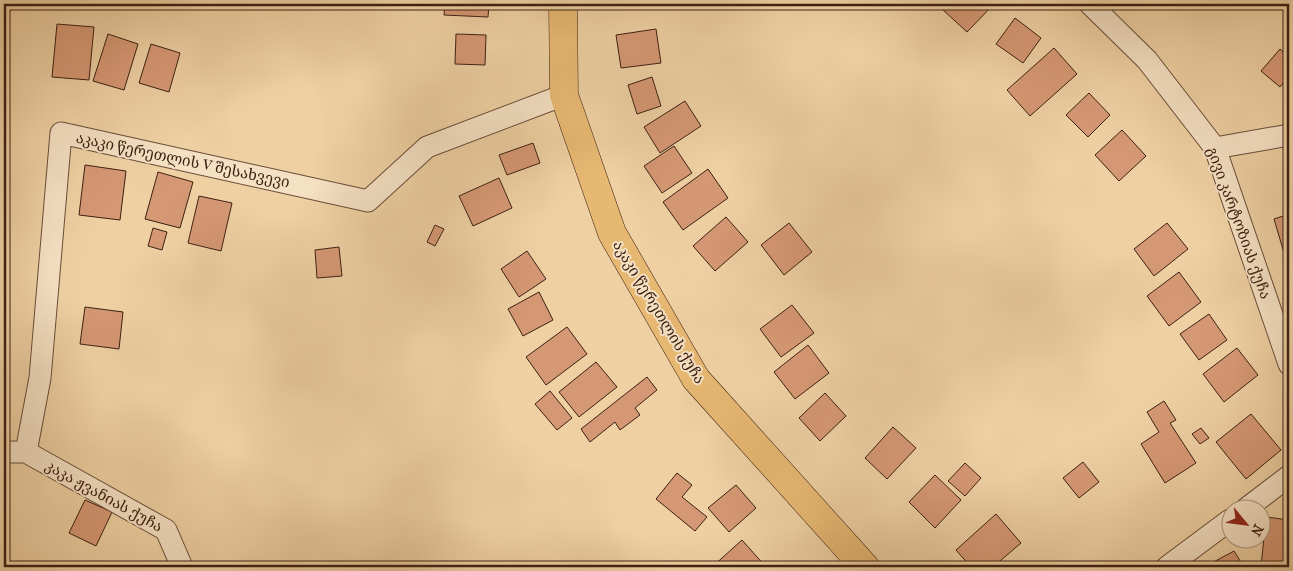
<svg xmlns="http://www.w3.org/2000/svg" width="1293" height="571" font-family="'IM FELL French Canon','Noto Serif Georgian',serif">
<rect width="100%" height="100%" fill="#eed0a3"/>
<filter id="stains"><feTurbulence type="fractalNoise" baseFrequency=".004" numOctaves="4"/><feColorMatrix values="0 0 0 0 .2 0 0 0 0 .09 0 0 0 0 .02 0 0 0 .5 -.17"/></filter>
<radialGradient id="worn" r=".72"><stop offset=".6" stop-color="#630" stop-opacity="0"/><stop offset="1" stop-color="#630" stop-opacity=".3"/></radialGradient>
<path fill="#d59874" stroke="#3d2013" d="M445,4H489L488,17L444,15Z
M947,4H994L967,32L942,9Z
M1015,18L1041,38L1023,63L996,44Z
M57,24L94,27L89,80L52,77Z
M656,29L661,63L621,68L616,35Z
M108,34L138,44L124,90L93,81Z
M456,34L486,35L485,65L455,64Z
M151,44L180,53L169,92L139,83Z
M1054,48L1077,74L1030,116L1007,90Z
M1280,49L1289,57V76L1280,87L1261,71Z
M652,77L661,106L637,114L628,85Z
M1089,93L1110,115L1088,137L1066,115Z
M685,101L701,126L660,153L644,127Z
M1122,130L1146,156L1119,181L1095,155Z
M533,143L540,163L507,175L499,155Z
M674,146L692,173L662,193L644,166Z
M85,165L126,171L120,220L79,215Z
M708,169L728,198L683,230L663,202Z
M158,172L193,182L180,228L145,219Z
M499,178L512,208L473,226L459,196Z
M199,196L232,203L221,251L188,243Z
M1289,214V251L1284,253L1274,219Z
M726,217L748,242L715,271L693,246Z
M789,223L812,252L784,275L761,245Z
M1167,223L1188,249L1154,276L1134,249Z
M435,225L444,229L435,246L427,242Z
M153,228L167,232L162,250L148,246Z
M339,247L342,276L317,278L315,250Z
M527,251L546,279L519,297L501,269Z
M1179,272L1201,302L1169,326L1147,296Z
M539,292L553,320L523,336L508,309Z
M792,305L814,333L781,357L760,329Z
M85,307L123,312L119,349L80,344Z
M1209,314L1227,340L1199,360L1180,334Z
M567,327L587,354L546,385L526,357Z
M808,345L829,373L795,399L774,372Z
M1237,348L1258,375L1224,402L1203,374Z
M596,362L617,387L579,417L559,392Z
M647,377L657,390L635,408L640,415L620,430L615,422L590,442L581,429Z
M550,391L572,418L557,430L535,404Z
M825,393L846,416L820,441L799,418Z
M1164,401L1176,420L1170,423L1196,463L1165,483L1141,444L1159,432L1147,412Z
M1251,414L1281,450L1246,479L1216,442Z
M893,427L916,448L887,479L865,458Z
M1201,428L1209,438L1200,444L1192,434Z
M1083,462L1099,482L1079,498L1063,478Z
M965,463L981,478L965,496L948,481Z
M677,473L692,485L682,497L707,517L695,531L656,499Z
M935,475L961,500L935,528L909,502Z
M736,485L756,508L729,532L708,508Z
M85,500L112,512L96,546L69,533Z
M996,514L1021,543L993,567H971L956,550Z
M1266,517L1289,520V564L1283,563L1282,567H1261Z
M742,540L766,567H712Z
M1234,551L1244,567H1209L1208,565Z"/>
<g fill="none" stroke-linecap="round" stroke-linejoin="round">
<g stroke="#694c37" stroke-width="23">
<path id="minor" d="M1090,4L1147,60L1215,148L1289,364
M1215,148L1289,135
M4,452H26L166,530L182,567
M26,452L40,378L61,133L368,201L427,147L564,95
M1247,508L1289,476
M1167,567L1230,520"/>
</g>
<g stroke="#3d2013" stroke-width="29">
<path id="major" d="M563,4L564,95L612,233L696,379L865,567"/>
</g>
<use href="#minor" stroke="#f4e0c3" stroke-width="21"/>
<use href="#major" stroke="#e7b872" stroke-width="28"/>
</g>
<g text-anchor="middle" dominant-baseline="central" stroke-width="4" stroke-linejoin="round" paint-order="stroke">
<g font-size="15" fill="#3d2013" stroke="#f4e0c3">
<text transform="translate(183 160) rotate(12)">აკაკი წერეთლის V შესახვევი</text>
<text transform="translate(1239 223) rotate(70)">გივი კარტოზიას ქუჩა</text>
<text transform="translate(659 312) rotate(59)">აკაკი წერეთლის ქუჩა</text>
<text transform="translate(104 496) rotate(29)">კაკა ჟვანიას ქუჩა</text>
</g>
</g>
<rect width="1293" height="571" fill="none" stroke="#eed0a3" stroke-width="20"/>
<rect x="5" y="5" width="1283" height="561" fill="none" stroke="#3d2013" stroke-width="2.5"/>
<rect x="10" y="10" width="1273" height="551" fill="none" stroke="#3d2013"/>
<g transform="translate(1246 524) rotate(119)"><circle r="24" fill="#f4e0c3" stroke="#ab937d"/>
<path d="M0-4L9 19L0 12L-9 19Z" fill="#8f2418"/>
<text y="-8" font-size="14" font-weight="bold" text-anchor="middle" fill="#3d2013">N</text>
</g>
<rect width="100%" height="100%" filter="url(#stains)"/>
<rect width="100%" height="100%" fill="url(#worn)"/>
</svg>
